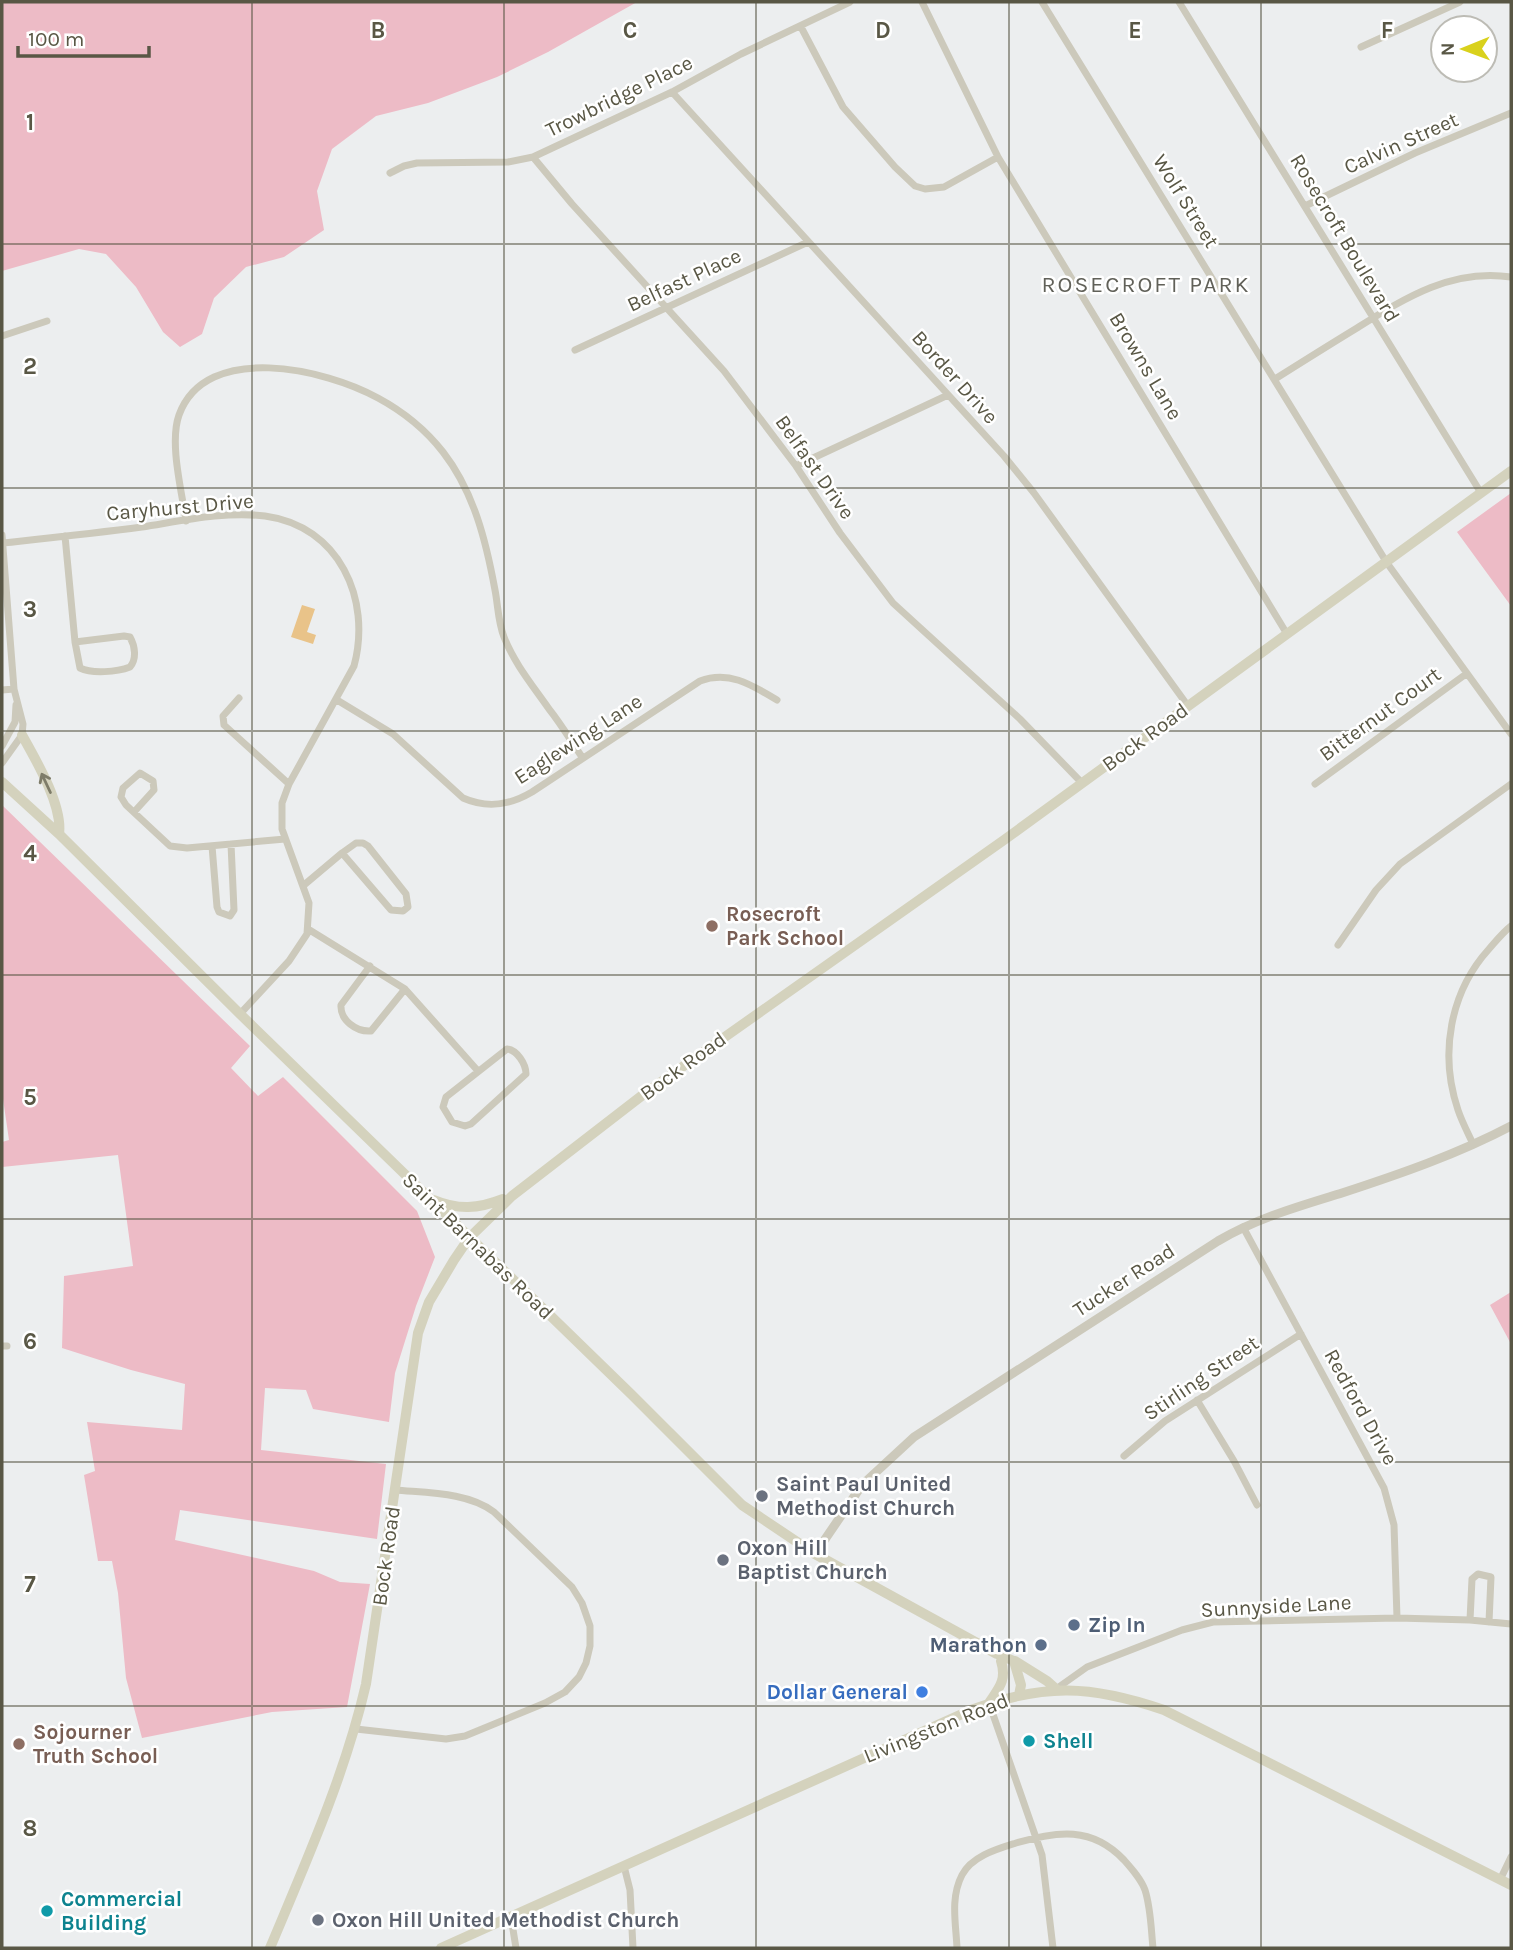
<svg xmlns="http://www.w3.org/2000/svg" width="1513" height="1950" font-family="Karla,sans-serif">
<rect width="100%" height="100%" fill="#eceeef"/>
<path fill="#edbbc6" d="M2,2H637L548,52L497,77L428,103L376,116L332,149L317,191L324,230L284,257L246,267L214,298L202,334L180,347L163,332L136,287L106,254L79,249L2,271Z
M1511,493V606L1457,532Z
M2,805L250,1046L231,1068L258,1096L283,1077L417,1211L435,1257L416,1306L395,1373L389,1422L313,1409L306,1390L265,1388L261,1450L386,1464L377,1539L180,1510L175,1540L314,1571L340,1582L370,1584L347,1707L272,1712L142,1738L126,1678L118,1593L112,1561H98L84,1475L95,1471L87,1422L182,1430L185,1384L131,1370L62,1348L64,1276L133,1266L118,1155L2,1167V1142L9,1140L2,1092Z
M1511,1292V1344L1490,1305Z"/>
<path fill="#e9c389" d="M302,605L315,609L307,632L316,635L313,644L291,637Z"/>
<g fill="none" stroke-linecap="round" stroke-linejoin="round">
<path stroke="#ccc9bb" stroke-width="7" d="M922,2L998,157L1287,634
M1042,2L1387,563L1511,734
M1179,2L1481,493
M801,27L843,107L895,167L915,186L925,189L944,187L998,157
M1361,47L1460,2
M672,92L1004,456L1034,493L1188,706
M533,157L572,204L724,371L796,466L840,533L893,603L1020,719L1082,783
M390,173L404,166L417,163L508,162L533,157L672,92L741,54L850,2
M1305,206L1415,153L1511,113
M2,336L47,321
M575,350L808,242
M1275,379C1302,362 1329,345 1357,328C1405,298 1452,268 1511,277
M796,466L948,395
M186,521C182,492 169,443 179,415C206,341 326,369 378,398C404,412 425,429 443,452C474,492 486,541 495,590C498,605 498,622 504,637C514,663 533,686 549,709C561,724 571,741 582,757
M2,535L14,689L23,724L22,735L2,763
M65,536L75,642
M3,543C49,538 96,533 142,527C181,521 225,511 265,516C339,526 372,599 354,666L289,784L282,803V829L309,903L307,934L289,961L240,1014
M124,636L130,637C135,646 137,659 130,667C117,672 92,674 80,668L75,642Z
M2,690L14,689
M239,698L223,716L224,725L289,784
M337,700L393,734L463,798C488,809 510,805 532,792L700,681C729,670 752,685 777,700
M2,746L15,722L16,705
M1315,784L1466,674
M134,812L154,790L153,781L140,773L123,788L121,797L126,805L170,846L187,848L285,839
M356,843H363L368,846L406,894L408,907L403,911L391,910L342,853Z
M212,846L217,907L219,912L230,916L234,910L231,844
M304,885L342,853
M308,929L405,989L478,1071
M1338,945L1376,890L1400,864L1511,784
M370,966L341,1005C340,1020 356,1032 371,1031L405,989
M507,1049C517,1050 526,1064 526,1074L471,1124L465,1126L452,1122L443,1107L446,1097Z
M1473,1144C1468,1133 1462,1122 1458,1110C1439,1054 1450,992 1489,949C1496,941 1503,932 1511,926
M1243,1227L1384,1488L1394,1525L1397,1618
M2,1346H7
M1197,1400L1234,1461L1257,1505
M1124,1456L1165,1421L1301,1334
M1470,1620L1472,1579L1478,1574L1491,1577L1489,1622
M1056,1689L1087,1667L1182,1630L1213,1622L1397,1618L1470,1620L1511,1624
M989,1703L1042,1855L1053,1948
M356,1729L446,1739L465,1736L545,1703L565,1692L579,1677L586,1663L590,1646V1626L582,1603L572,1587L494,1512C468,1492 426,1493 395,1490
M624,1866L630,1890L633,1948
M1500,1880L1511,1857
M511,1917L516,1948
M957,1948C956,1924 950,1898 962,1875C972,1856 997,1849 1016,1843C1057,1831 1092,1826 1124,1860C1132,1869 1141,1879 1145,1890C1151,1909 1151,1929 1153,1948"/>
<path stroke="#ccc9bb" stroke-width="9" d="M815,1554L862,1485L914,1437L1218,1241C1257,1218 1300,1206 1342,1193C1400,1174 1458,1154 1511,1126"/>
<path stroke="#d4d2bd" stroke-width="10" d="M22,735C36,760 63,806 59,834
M2,782L59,834L240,1014L631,1394L742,1505L815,1554L997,1654L1014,1661L1021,1685L1019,1695
M434,1200C458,1210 478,1209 503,1199
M1015,1661L1047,1681L1056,1689
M989,1703C999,1688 1007,1680 1001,1661
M270,1948C306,1862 345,1775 366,1684L418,1333L429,1302L454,1260L469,1238L512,1196L644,1094L1004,840L1511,471
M441,1948L971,1710C1044,1683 1091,1685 1164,1710L1511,1885"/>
</g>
<defs><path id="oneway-shaft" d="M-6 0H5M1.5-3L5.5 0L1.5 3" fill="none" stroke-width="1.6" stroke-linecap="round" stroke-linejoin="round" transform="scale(1.75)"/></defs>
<use stroke="#7e7c69" href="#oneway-shaft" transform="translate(46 783) rotate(-115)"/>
<path fill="none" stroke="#595745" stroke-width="2" stroke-opacity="0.55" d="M252,2V1948M504,2V1948M756,2V1948M1009,2V1948M1261,2V1948M2,244H1511M2,488H1511M2,731H1511M2,975H1511M2,1219H1511M2,1462H1511M2,1706H1511"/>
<g fill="#8d6e63" stroke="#fff" stroke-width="2.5">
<circle cx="712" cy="926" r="7"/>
<circle cx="19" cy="1744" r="7"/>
</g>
<g fill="#6b7280" stroke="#fff" stroke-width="2.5">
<circle cx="762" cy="1496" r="7"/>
<circle cx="723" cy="1560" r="7"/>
<circle cx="318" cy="1920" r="7"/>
</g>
<g fill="#5c6f8a" stroke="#fff" stroke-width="2.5">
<circle cx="1074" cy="1625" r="7"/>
<circle cx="1041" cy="1645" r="7"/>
</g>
<circle fill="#3f7fe0" stroke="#fff" stroke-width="2.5" cx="922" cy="1692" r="7"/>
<g fill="#0f9aa8" stroke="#fff" stroke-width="2.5">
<circle cx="1029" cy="1741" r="7"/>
<circle cx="47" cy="1911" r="7"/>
</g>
<g text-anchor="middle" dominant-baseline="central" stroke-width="5" stroke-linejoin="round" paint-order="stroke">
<g font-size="21" fill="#595745" stroke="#fff">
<text transform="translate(619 96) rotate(-26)">Trowbridge Place</text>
<text transform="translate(1401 143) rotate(-24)">Calvin Street</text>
<text transform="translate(1186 201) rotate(58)">Wolf Street</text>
<text transform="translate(1345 238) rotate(59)">Rosecroft Boulevard</text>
<text transform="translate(684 280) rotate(-25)">Belfast Place</text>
<text transform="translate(1146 366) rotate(59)">Browns Lane</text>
<text transform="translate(955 377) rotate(48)">Border Drive</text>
<text transform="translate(815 467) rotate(55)">Belfast Drive</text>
<text transform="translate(180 507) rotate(-5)">Caryhurst Drive</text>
<text transform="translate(1380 714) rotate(-36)">Bitternut Court</text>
<text transform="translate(1145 737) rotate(-36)">Bock Road</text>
<text transform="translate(578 739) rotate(-33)">Eaglewing Lane</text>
<text transform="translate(683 1066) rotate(-36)">Bock Road</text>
<text transform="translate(478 1246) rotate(44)">Saint Barnabas Road</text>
<text transform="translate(1124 1280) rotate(-33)">Tucker Road</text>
<text transform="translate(1201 1378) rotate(-34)">Stirling Street</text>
<text transform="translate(1361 1407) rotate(61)">Redford Drive</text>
<text transform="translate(386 1556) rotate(-82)">Bock Road</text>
<text transform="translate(1276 1606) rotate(-3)">Sunnyside Lane</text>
<text transform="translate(936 1728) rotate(-22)">Livingston Road</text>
</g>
<g font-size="21" font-weight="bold" fill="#785e54" stroke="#fff" text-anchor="start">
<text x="726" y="914">Rosecroft<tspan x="726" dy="24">Park School</tspan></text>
<text x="33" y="1732">Sojourner<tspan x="33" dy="24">Truth School</tspan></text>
</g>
<g font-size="21" font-weight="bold" fill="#5b616d" stroke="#fff" text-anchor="start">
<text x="776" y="1484">Saint Paul United<tspan x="776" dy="24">Methodist Church</tspan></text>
<text x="737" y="1548">Oxon Hill<tspan x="737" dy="24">Baptist Church</tspan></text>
<text x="332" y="1920">Oxon Hill United Methodist Church</text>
</g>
<g font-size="21" font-weight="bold" fill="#4e5e75" stroke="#fff" text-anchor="start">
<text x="1088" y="1625">Zip In</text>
<text x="1027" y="1645" text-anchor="end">Marathon</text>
</g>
<g font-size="21" font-weight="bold" fill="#366cbe" stroke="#fff" text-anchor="end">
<text x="908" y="1692">Dollar General</text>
</g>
<g font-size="21" font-weight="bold" fill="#0d838f" stroke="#fff" text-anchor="start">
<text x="1043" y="1741">Shell</text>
<text x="61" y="1899">Commercial<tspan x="61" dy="24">Building</tspan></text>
</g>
<g font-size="23" letter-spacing="2" fill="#616159" stroke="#fff">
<text x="1146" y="284">ROSECROFT PARK</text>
</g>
</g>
<g font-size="23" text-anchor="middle" font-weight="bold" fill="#595745" stroke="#fff" stroke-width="5" stroke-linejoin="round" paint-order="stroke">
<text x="378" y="38">B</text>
<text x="630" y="38">C</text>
<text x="883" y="38">D</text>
<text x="1135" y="38">E</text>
<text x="1387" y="38">F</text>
<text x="30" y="130">1</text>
<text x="30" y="374">2</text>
<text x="30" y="617">3</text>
<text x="30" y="861">4</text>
<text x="30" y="1105">5</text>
<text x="30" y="1349">6</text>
<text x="30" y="1592">7</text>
<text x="30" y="1836">8</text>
</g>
<rect width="1513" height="1950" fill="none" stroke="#595745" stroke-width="7"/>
<g transform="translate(1464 49) rotate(269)"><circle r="33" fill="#ffffff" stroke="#bdbcb5" stroke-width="2"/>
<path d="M0-5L12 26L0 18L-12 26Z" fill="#d9d11c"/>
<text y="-10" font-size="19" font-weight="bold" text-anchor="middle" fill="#595745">N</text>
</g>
<path d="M18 46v10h131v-10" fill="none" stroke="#595745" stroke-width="3.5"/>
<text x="28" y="46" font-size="21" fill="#595745" stroke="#ffffff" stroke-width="5" paint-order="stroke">100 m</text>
</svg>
